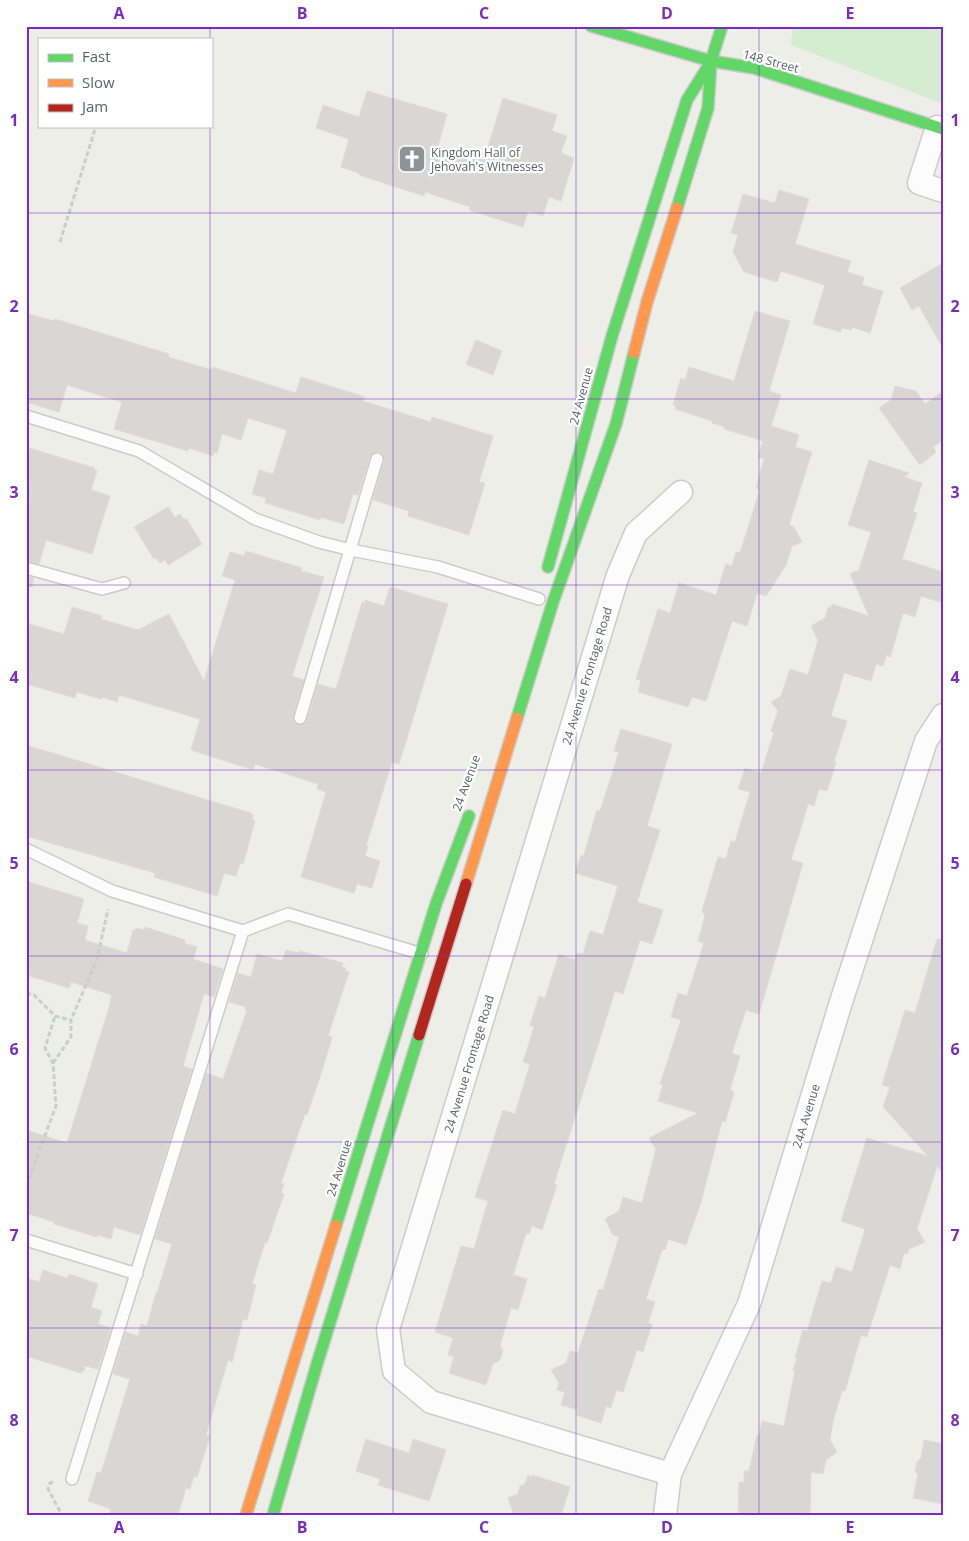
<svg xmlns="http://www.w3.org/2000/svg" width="969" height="1541" font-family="'Open Sans',sans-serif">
<rect width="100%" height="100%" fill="#eeeee9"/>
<path fill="#d5ecd2" d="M793,26H943V104L791,45Z"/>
<path fill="#d8d7d4" stroke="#dedcd8" d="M367,91L447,114L438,146L484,160L503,98L557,115L552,131L567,136L561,153L574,158L561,201L549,197L543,216L528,211L523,227L469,210L471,207L425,192L424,196L359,175V173L341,167L349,139L316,128L323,105L359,117Z
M779,190L809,199L795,244L851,261L847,272L864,277L862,285L883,291L870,333L852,327L851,330L842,328L841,332L813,324L825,285L781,271L777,282L744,272L733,252L738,235L731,233L743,194L775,203Z
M943,263V348L919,306L912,310L900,288Z
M755,311L790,321L769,391L781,395L771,426L799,435L795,447L812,452L789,525L794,527L802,542L792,546L786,565L766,596L757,593L747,626L732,621L706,701L692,697L688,707L638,692L641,680L636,679L658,609L670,613L679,583L716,595L726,564L732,566L736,552L740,553L760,489L756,488L764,459L758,457L763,441L724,429L725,427L712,423V421L675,409L676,406L673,405L681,378L685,380L689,367L734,381Z
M26,313L54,321L55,319L169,354L168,357L212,370V367L296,393L301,377L365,397L363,401L431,422L432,417L493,436L479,482L485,483L469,535L408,516L409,511L373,500L384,461V457L380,452H375L370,456L358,495L353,494L344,524L320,517V520L265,503L266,498L252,494L259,470L273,474L287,430L248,418L241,440L222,434L217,453L214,452L213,456L189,448L188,451L114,429L122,402L67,385L59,412L26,402Z
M476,340L502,351L493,375L466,364Z
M895,386L916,391L925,404L943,391V440L933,447L936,452L920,465L879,408L891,400Z
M26,447L95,468L94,470L97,471L91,490L110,496L92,554L46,540L39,564L26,561Z
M869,460L909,473L904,477L922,483L913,512L917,513L902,559L943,572V603L921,596L915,617L903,613L890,658L887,654L883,666L876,664L871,681L844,673L831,716L847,721L834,761L836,762L827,791L819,789L814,806L808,804L791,860L803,863L759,1014L746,1010L732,1053L740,1056L730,1090L734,1092L725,1122L722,1121L701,1202L686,1245L668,1239L665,1250H662L646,1299L655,1302L648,1323L652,1324L643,1352L637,1350L623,1392L616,1390L611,1408L606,1406L601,1423L576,1415L578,1410L561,1405L565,1392L557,1390L559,1383L551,1370L566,1363L570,1351L578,1353L599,1289L603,1290L619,1237L613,1235L605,1219L619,1211L623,1197L642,1203L656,1149L649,1138L698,1113L658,1101L663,1085L660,1084L681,1020L671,1017L678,993L687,996L704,943L698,941L705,916L702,911L718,857L726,859L731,841L735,842L750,792L738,789L745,768L761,773L774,732L771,731L778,711L771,702L781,696L790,669L808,675L818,640L811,626L825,618L828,607L831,608L832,604L869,616L850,574L859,570L871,532L848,525Z
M168,507L175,517L180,514L184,520L186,518L202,544L168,565L165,560L160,563L156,558L154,559L134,527Z
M246,551L302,568L301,571L324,577L292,676L304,680L293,716L294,723L298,725H302L307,721L318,684L336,689L362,602L365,603V600L384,606L390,587L448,604L399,764L392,762L366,846H368L365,856L380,861L372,888L357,884L354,893L301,877L326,792L317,789L318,784L255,764L253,770L191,750L200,719L119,695L117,702L102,697L101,699L77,692L75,698L26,684V623L64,634L72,607L102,616L101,619L138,630L169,614L204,681L235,580L222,576L230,552L244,556Z
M26,576L34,578L32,587H26Z
M621,729L672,744L647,826L660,830L637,902L663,910L652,944L640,940L623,994L615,991L554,1184L557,1185L542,1230L532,1226L529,1234L526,1233L513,1275L527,1279L518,1310L511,1308L500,1345L503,1351L500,1360L493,1364L486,1385L449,1373L454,1357L448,1355L453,1338L435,1332L461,1246L474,1249L488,1201L475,1197L503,1110L515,1114L530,1064L523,1062L534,1027L530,1025L539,996L545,998L559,954L575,960L577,953L583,954L590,931L603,935L618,886L575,873L581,856L584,855L597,810L600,811L619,752L614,751Z
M26,745L251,813V815H254L252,820L255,821L243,864L240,863L236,876L224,873L217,896L154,877L155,873L26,836Z
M26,881L84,899L77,923L88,926L85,940L127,953L133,930H135L136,928L144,930L145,927L185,940L184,943L197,947L193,959L223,969L214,997L204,994L183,1066L192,1069L140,1235L114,1227L111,1239L97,1235V1237L54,1224V1222L26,1213V1130L67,1143L111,1001H110L112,995L71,982L69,988L26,975Z
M937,939L943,940V1173L937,1166L917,1229L925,1242L909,1249L907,1254L904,1253L900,1269L890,1265L867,1337L861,1335L845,1391H842L833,1421L830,1440L837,1452L826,1460L823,1474L811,1472L810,1515H738L739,1482H744V1471H749L757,1435H759L762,1421L784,1426L795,1371L793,1370L797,1358H795L803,1330L807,1331L822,1281L831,1283L836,1267L852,1272L865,1229L841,1221L867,1138L928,1156L883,1107L890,1087L882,1085L905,1010L915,1013Z
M286,950L299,953L300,951L343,963L342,967L346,968L345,971L349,972L328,1036L332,1037L323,1068L307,1115L305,1114L281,1183L284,1184L281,1193L284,1194L267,1243L265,1242L252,1284L256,1285L247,1320L243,1319L232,1362L228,1360L206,1435L210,1436L197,1477L194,1476L190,1489L186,1488L178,1515H109L111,1509L88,1501L97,1472L101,1473L130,1379L113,1374L126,1332L138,1336L141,1324L147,1326L156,1293H157L172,1244L155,1239L206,1073L223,1079L247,1010L245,1009L246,1007L229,1002L238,973L251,977L257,954L282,961Z
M43,1270L67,1278L69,1274L98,1284L91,1307L102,1311L98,1324L111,1328L98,1369L85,1366L84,1371H82L81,1373L26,1356V1278L39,1282Z
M366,1439L409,1453L413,1439L446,1450L429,1501L378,1485L380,1479L356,1471Z
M924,1440L943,1444V1504L913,1498L918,1474L915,1472L917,1462L921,1458Z
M528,1475L531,1477L532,1475L570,1487L561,1515H514L508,1498L518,1494L520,1486L525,1484Z"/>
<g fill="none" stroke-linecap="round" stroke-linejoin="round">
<g stroke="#cbcbcb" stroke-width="14">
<path id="lane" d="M26,416L139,451L255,519L319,542L351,550L438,567L539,599
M26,568L102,589L124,583
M300,718L377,459
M26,849L112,891L243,931L288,914L422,954
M26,1240L137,1274
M72,1479L243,931"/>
</g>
<g stroke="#cbcbcb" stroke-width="25">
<path id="street" d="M937,127L919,183L943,191
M670,1474L431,1402L394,1371L388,1329L618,575L636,533L681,492
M665,1515L670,1474L749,1304L841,1002L926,741L943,715"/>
</g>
<g stroke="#c9cbca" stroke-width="14">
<path id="fast" d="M591,26L711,61L754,68L943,129
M677,208L708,108L711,61L722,26
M548,567L612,336L687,100L709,65
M517,718L553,602L616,424L634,353
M336,1225L436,904L469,816
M273,1515L317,1364L419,1035"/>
</g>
<g stroke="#c9cbca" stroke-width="14">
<path id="slow" d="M634,353L647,302L677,208
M466,884L517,718
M246,1515L336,1225"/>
</g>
<g stroke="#c9cbca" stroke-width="14">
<path id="jam" d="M419,1035L466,884"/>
</g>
<path stroke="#cacfcb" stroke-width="3" stroke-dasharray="5 2.5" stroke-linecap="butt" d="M60,242L96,126
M26,993L34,995L55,1016L71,1020
M53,1063L71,1037V1020L97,959L108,909
M26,1186L56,1106L53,1063L45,1048L55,1016
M53,1482L50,1483L48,1489L62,1515"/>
<use href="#lane" stroke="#fcfcfc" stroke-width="11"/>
<use href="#street" stroke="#fcfcfc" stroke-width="22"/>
<use href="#fast" stroke="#63d668" stroke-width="11"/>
<use href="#slow" stroke="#ff974d" stroke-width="11"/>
<use href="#jam" stroke="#b3261e" stroke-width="11"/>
</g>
<path fill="none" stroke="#7b2cbf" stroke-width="1" stroke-opacity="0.55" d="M210,26V39M393,26V1515M576,26V1515M759,26V1515M210,126V1515M26,213H943M26,399H943M26,585H943M26,770H943M26,956H943M26,1142H943M26,1328H943"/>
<defs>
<g id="church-square" transform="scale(1.4375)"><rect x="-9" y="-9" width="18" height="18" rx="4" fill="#909395" stroke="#fff"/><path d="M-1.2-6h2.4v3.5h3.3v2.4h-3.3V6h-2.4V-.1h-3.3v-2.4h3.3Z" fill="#fff"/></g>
</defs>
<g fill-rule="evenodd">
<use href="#church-square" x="412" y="159"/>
</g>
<g text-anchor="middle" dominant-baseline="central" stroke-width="4.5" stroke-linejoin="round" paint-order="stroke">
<g font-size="12" fill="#5d6268" stroke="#fff">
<text transform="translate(771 61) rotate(15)">148 Street</text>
<text transform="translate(581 396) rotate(-75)">24 Avenue</text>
<text transform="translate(587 676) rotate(-73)">24 Avenue Frontage Road</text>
<text transform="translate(466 783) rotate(-70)">24 Avenue</text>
<text transform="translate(469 1064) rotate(-73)">24 Avenue Frontage Road</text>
<text transform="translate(806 1116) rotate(-73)">24A Avenue</text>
<text transform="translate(339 1168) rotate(-73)">24 Avenue</text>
</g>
<g font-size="12" fill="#5d6268" stroke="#fff" text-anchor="start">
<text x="431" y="152">Kingdom Hall of<tspan x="431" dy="14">Jehovah's Witnesses</tspan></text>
</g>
</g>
<rect width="969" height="1541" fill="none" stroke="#ffffff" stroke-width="55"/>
<rect x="38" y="38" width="175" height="90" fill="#ffffff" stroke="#bec0c3"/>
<rect x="48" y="54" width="25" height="8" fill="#63d668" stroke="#bec0c3"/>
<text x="82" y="62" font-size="15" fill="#5d6268">Fast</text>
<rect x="48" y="79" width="25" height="8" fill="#ff974d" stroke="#bec0c3"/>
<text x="82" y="88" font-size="15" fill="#5d6268">Slow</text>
<rect x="48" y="104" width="25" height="8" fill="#b3261e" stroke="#bec0c3"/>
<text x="82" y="112" font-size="15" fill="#5d6268">Jam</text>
<rect x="28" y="28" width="914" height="1486" fill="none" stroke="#7b2cbf" stroke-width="2"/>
<g font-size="16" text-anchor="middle" font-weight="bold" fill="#7b2cbf">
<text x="119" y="19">A</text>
<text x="302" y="19">B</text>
<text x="484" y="19">C</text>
<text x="667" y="19">D</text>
<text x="850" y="19">E</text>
<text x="14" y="126">1</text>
<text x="955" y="126">1</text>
<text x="14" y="312">2</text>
<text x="955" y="312">2</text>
<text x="14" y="498">3</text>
<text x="955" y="498">3</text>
<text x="14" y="683">4</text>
<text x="955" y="683">4</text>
<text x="14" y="869">5</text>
<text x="955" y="869">5</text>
<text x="14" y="1055">6</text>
<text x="955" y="1055">6</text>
<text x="14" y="1241">7</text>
<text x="955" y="1241">7</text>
<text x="14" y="1426">8</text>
<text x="955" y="1426">8</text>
<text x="119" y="1533">A</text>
<text x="302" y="1533">B</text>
<text x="484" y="1533">C</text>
<text x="667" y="1533">D</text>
<text x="850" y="1533">E</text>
</g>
</svg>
